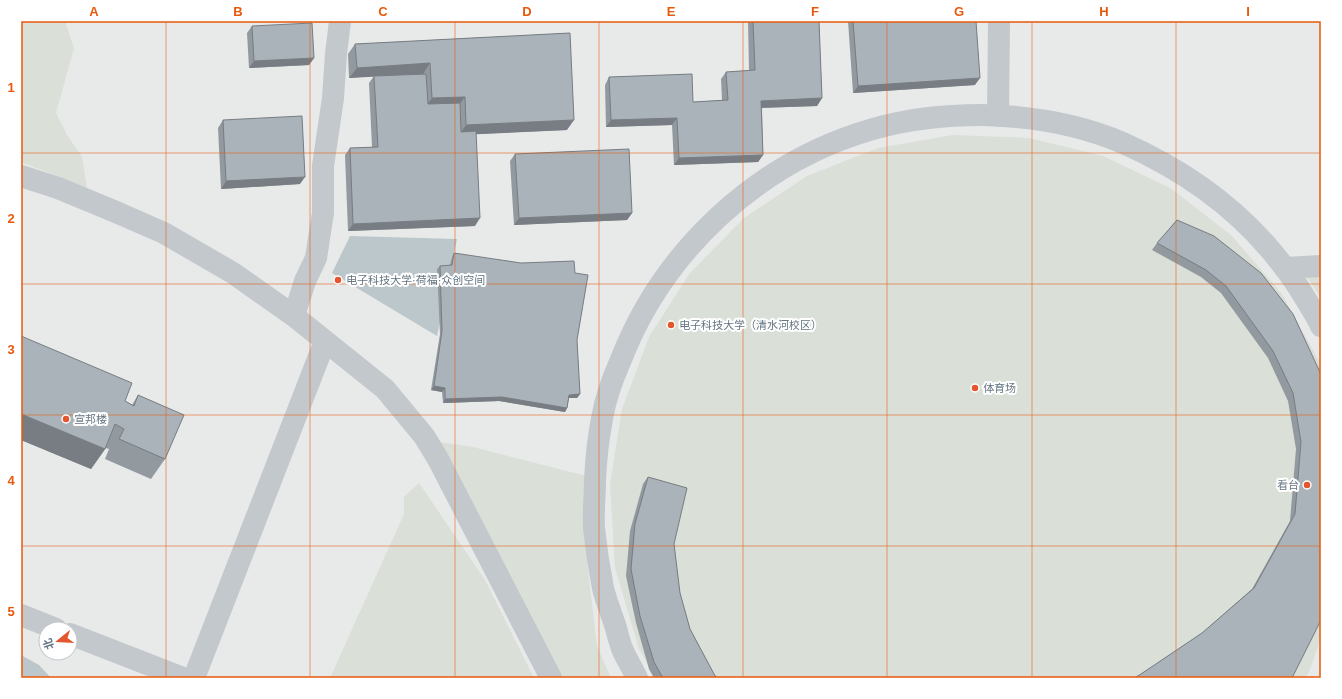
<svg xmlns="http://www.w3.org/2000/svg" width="1342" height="699" font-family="Arial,'Noto Sans SC',sans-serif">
<rect width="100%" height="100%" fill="#fafaf8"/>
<path fill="#e8e9e9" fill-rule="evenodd" d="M21,21H1321V678H21ZM46,629H70V653H46Z"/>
<path fill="#dadfd7" d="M21,21H65L74,48L56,113L67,135L82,157L87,188L21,162Z
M953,135L1029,138L1103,156L1172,189L1232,236L1282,294L1319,361L1321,368V638L1309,672L1305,678H656L639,649L615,568L610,484L622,409L649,337L690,273L744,218L807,176L878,148Z
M1321,261V298L1302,269Z
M439,442L473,447L590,477L588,503L587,562L597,646L611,678H555Z
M419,483L485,580L534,678H330L404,514V497Z"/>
<path fill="#bbc7cb" d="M350,236L457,239L437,336L332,273Z
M21,655L39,665L51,678H21Z"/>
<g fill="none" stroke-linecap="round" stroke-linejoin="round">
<path stroke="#c3c8cc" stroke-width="22" d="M998,116L999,21
M21,176L58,188L116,212L164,233L233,273L294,316L385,389L424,436L438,459L551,678
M1285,268L1321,266
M294,316L305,281L316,258L323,213V166L333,98L336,54L340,21
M21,615L56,629
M70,634L183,678
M194,678L325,341
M637,678C633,669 627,660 623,651C620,644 618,636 616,628C612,615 606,601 603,588C599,568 596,548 594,528C593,512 595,495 595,480C596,460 598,439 602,419C605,400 612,380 620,362C663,250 758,162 873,129C908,119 945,115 981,115C1029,116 1079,124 1123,143C1186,171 1243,212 1284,267C1297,283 1307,301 1317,318L1321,326"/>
</g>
<path fill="#929a9f" d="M748,21H819L822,98L817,106L762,108L763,155L758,162L674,165L672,125L606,127L605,85L609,77L693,102L722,100L721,79L726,72L749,71Z
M848,21H976L975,85L853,93Z
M252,26L314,58L309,65L249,68L247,33Z
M570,33L567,130L476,134L475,226L348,231L345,155L350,148L372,147L369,83L374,76L349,78L348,54L355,44Z
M223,120L300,184L221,189L218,128Z
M515,154L632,213L627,220L514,225L510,161Z
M1177,220L1319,370L1292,678L1141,674L1202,633L1252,589L1290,521L1296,449L1288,401L1268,358L1221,293L1201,277L1152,250L1157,243Z
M454,253L577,340L580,394L577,398H569L567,408L565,412L499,401L443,403L442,392L431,390L440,334L437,269L440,266L450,265L452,257Z
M21,336L125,401L132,405L138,395L165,459L151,479L105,459L109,449L106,448L91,469L21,440Z
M648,477L674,544L680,593L690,629L714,674L717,678H654L649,669L636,623L626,576L630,531L643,484Z"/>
<path fill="#777d82" d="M314,58L309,65L249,68L254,61Z
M430,63L423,74L349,78L357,68Z
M980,78L975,85L853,93L858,86Z
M465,97L457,107L425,108L432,98Z
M822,98L817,106L756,108L761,101Z
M677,118L672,125L606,127L611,120Z
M574,120L567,130L459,135L466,125Z
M763,155L758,162L674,165L679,158Z
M305,177L300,184L221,189L226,181Z
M632,213L627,220L514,225L519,218Z
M480,218L475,226L348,231L353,224Z
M434,386L445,388L442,392L431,390Z
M580,394L577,398H567L569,395Z
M502,397L567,408L565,412L499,401L443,403L445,399Z
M21,414L105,449L91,469L21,440Z"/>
<path fill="#aab3b9" stroke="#777d82" d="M753,21H819L822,98L761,101L763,155L679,158L677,118L611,120L609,77L692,74L693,102L728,100L726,72L755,70Z
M853,21H976L980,78L858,86Z
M312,23L314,58L254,61L252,26Z
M570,33L574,120L466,125L465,97L432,98L430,63L357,68L355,44Z
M426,74L428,104L460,103L461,132L476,131L480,218L353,224L350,148L378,147L374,76Z
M302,116L305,177L226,181L223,120Z
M629,149L632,213L519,218L515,154Z
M1177,220L1214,236L1261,273L1293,314L1319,370L1321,375V620L1292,678H1134L1141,674L1202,633L1254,588L1295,514L1301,442L1293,393L1273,351L1226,286L1206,270L1157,243Z
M454,253L521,263L574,261L575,273L588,275L577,340L580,394L569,395L567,408L502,397L445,399V388L434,386L442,331L440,266L452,265Z
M21,336L132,383L125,401L134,406L138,395L184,415L165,459L119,439L124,429L115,424L105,449L21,414Z
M648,477L687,488L674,544L680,593L690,629L714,674L717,678H663L654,662L640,616L631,569L635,524Z"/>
<path fill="none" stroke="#e8590c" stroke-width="1" stroke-opacity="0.55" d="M166,21V678M310,21V678M455,21V678M599,21V678M743,21V678M887,21V678M1032,21V678M1176,21V678M21,153H1321M21,284H1321M21,415H1321M21,546H1321"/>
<g fill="#e4572e" stroke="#fff" stroke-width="1.5">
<circle cx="338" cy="280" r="4"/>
<circle cx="671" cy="325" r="4"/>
<circle cx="975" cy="388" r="4"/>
<circle cx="66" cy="419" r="4"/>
<circle cx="1307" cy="485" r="4"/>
</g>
<g text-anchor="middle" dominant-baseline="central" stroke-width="4" stroke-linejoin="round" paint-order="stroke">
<g font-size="11" fill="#657683" stroke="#fff" text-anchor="start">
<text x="346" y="280">电子科技大学·荷福·众创空间</text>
<text x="679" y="325">电子科技大学（清水河校区）</text>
<text x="983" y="388">体育场</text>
<text x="74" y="419">宣邦楼</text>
<text x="1299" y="485" text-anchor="end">看台</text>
</g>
</g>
<rect width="1342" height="699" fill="none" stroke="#ffffff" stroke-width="44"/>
<g transform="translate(58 641) rotate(252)"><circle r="19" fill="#ffffff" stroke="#c1c8cd"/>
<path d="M0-3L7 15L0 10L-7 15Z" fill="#e4572e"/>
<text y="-6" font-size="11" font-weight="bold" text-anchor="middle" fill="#657683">北</text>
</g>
<rect x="22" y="22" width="1298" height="655" fill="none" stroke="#e8590c" stroke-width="1.5"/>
<g font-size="13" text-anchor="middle" font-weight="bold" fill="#e8590c">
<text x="94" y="16">A</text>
<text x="238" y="16">B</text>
<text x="383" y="16">C</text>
<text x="527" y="16">D</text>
<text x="671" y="16">E</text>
<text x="815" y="16">F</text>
<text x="959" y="16">G</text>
<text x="1104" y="16">H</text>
<text x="1248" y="16">I</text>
<text x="11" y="92">1</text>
<text x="11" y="223">2</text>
<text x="11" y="354">3</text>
<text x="11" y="485">4</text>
<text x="11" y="616">5</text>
</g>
</svg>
